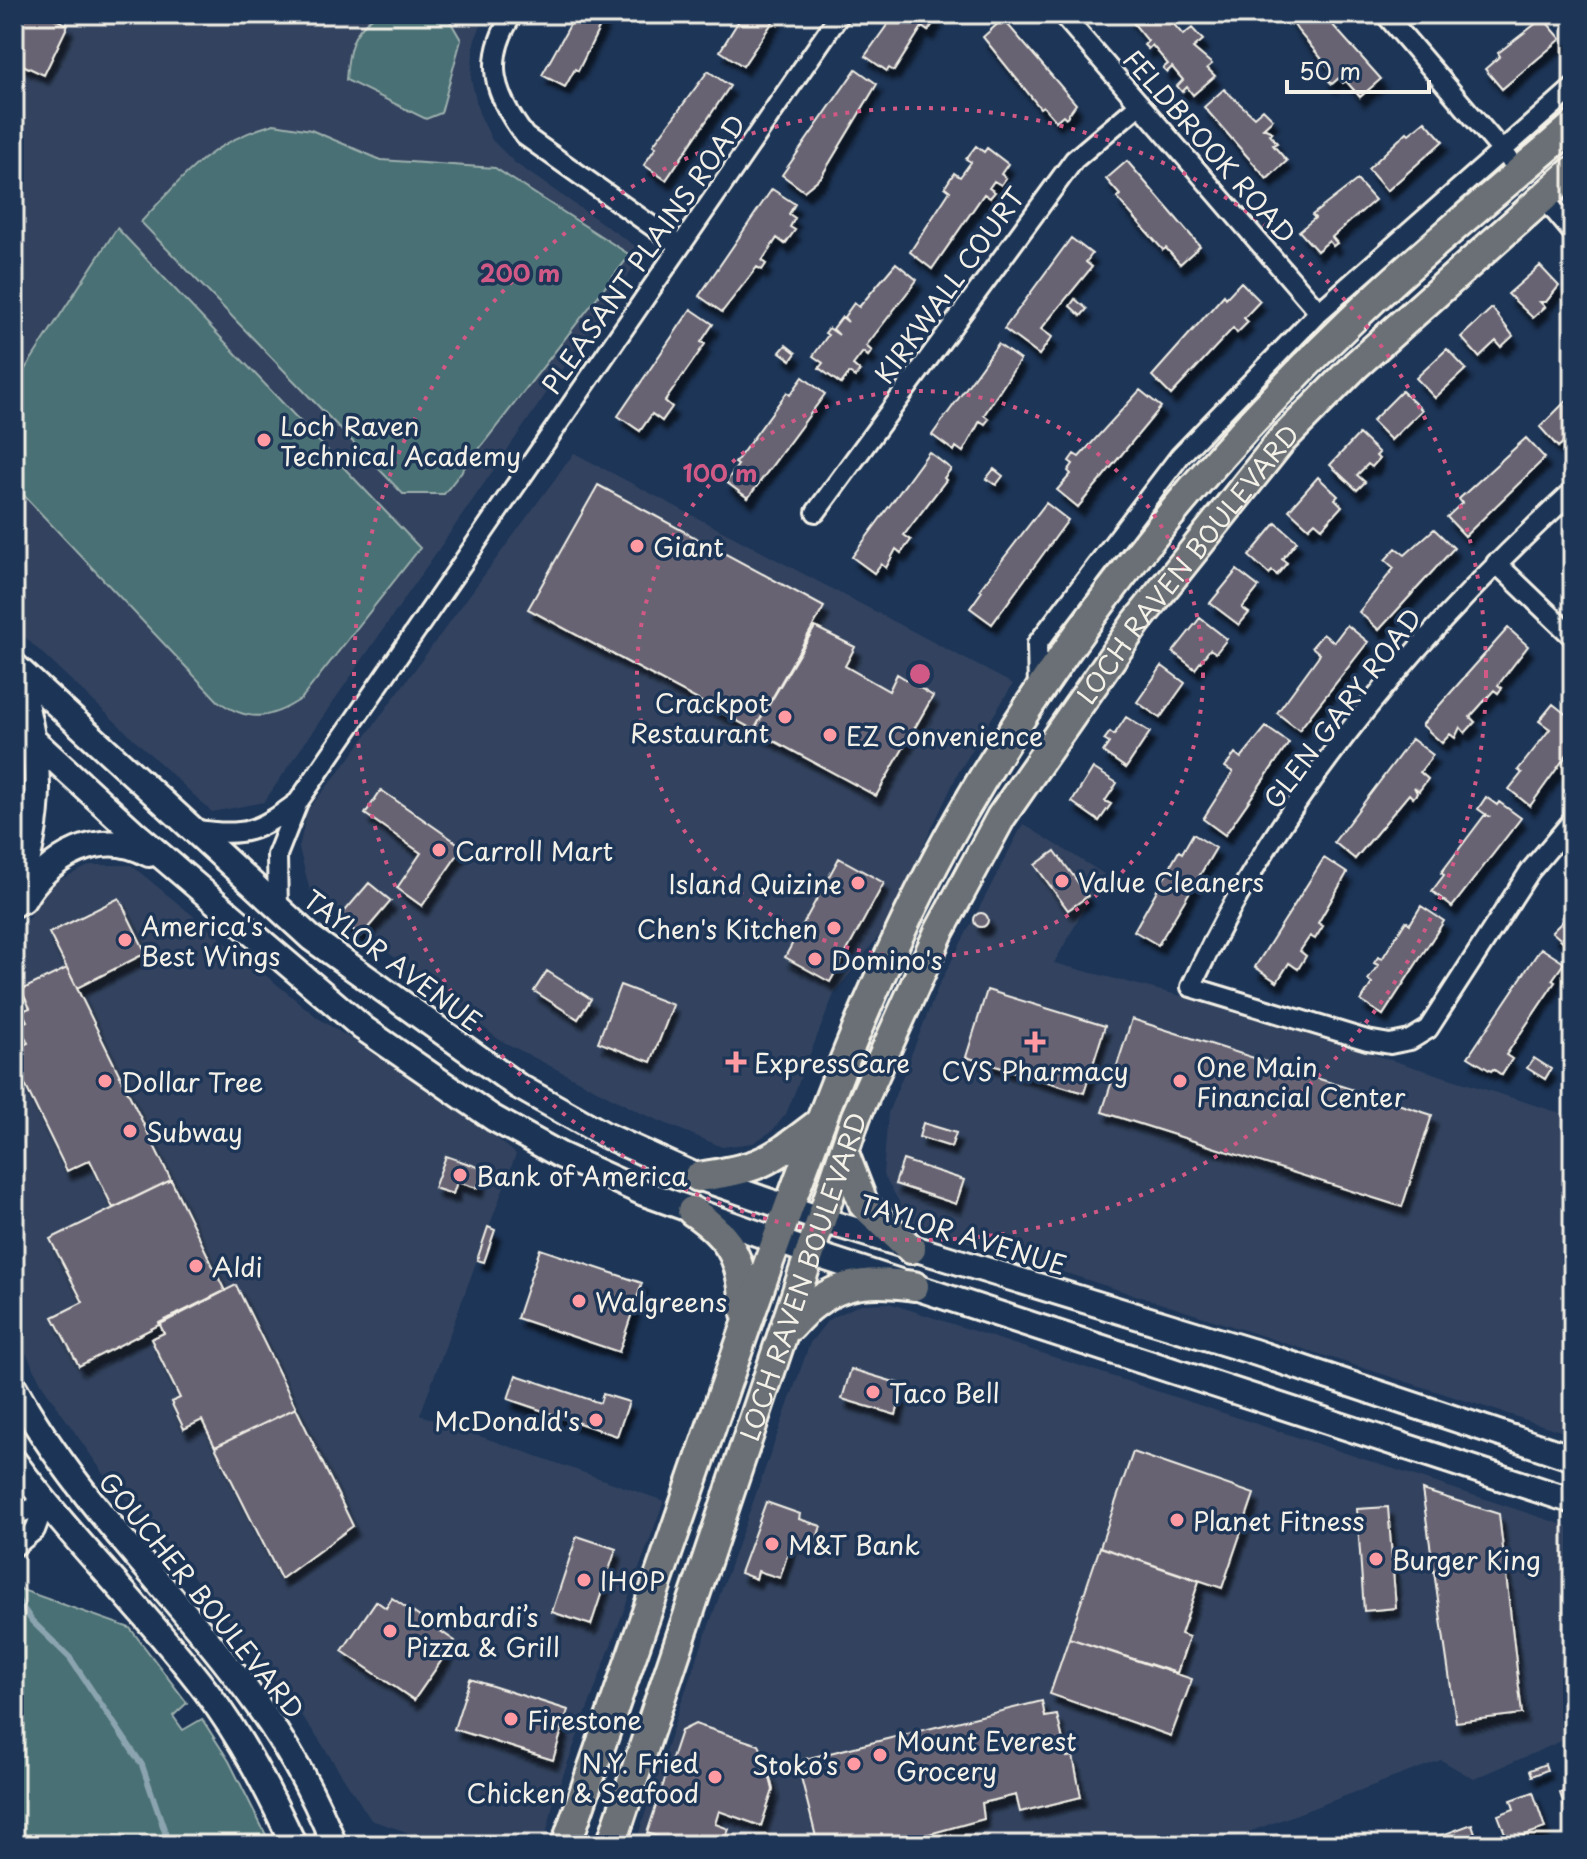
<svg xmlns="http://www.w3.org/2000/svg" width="1587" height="1859" font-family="'Playpen Sans',sans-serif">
<defs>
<filter id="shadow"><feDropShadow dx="5" dy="9" stdDeviation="2" flood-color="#0009"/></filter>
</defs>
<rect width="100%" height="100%" fill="#1d3557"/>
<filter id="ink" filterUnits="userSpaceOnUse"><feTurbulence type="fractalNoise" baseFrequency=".0125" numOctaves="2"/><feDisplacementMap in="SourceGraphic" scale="16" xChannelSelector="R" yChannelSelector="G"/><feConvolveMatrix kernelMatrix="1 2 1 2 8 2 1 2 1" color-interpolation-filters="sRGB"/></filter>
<g filter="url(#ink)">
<path fill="#33435f" d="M14,14H486L474,42L471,79L479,113L492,140L515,163L644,252L264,802L212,812L14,627Z
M574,453L1013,684L958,773L884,929L834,994L786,1114L772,1131L753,1143L722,1147L641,1113L498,1039L310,891L299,848L307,811L346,763Z
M1023,824L1104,874L1054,963L1212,1004L1573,1117V1435L912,1224L883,1174L888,1113L939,985Z
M91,865H131L318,1018L465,1112L516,1154L420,1415L664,1501L554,1800L544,1845H445L371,1820L316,1735L209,1595L106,1477L42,1385L14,1329V941L50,884Z
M889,1303L1573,1528V1736L1474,1779L1441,1760L1214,1845H635L680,1706L810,1343L828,1320L861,1304Z"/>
<path fill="#497074" stroke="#9eb0ae" stroke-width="2" d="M379,14H446L461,40L441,113L426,119L346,80C348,52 351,28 379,14Z
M274,124L311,130L381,160L495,168L630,255L444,494H403L141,222C186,174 208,143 274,124Z
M117,228L420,548L301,699C271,719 249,723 218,701L14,485V386Z
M14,1582L22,1590L130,1628L187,1703L173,1716L183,1730L202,1719L229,1761L271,1845H14Z"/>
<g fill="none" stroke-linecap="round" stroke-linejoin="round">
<path stroke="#8ba4af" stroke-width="6" d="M14,1595L32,1621L70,1658L142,1765L165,1832L166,1845"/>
</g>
<path fill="#676373" stroke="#f4f1e8" stroke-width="2" filter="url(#shadow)" d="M14,14H45L68,25L44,75L14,61Z
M576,14H606L578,71L575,69L565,87L542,75Z
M743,14H778L743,66L720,51Z
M895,14H931L937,18L928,31L922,27L894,71L889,68L887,71L865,56Z
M1126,14H1165L1183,35L1192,28L1203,40L1193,48L1212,64L1207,68L1215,76L1193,95L1187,87L1182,92L1177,86L1183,80L1172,67L1167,72L1163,68L1168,64L1152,45L1148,49L1144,45L1148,41Z
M1290,14H1323L1381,79L1360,97L1346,81L1343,83L1339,78L1332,84L1325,77L1332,71L1298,31L1288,16Z
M1543,18L1561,39L1502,89L1485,69L1500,56L1498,53Z
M1003,19L1076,104L1066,118L1063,115L1056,121L1043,106L1040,108L983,37Z
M856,69L877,84L821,177L804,191L782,175Z
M708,71L730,86L666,180L644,165L656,147L653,145Z
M1224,89L1254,117L1263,109L1273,119L1263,128L1272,132L1269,134L1277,143L1273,145L1287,161L1267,179L1204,107Z
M1425,121L1443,141L1387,191L1368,169L1407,132L1409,134Z
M976,146L984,152L987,148L1008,164L1001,174L1006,178L1001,185L994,181L989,188L995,192L990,198L984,194L932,269L910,252L950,191L945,187L954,173L960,177L971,162L966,159Z
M1127,161L1200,246L1180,264L1166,248L1163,250L1117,198L1120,195L1106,179Z
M1357,180L1375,200L1332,237L1337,243L1333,246L1329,241L1317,251L1299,231L1315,218L1312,215Z
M772,189L795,204L789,214L795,218L790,227L795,230L785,244L777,238L762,261L766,264L762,270L757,267L722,312L699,296Z
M1071,238L1092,254L1086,262L1092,267L1041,329L1052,337L1039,355L1004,329Z
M896,263L917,280L866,346L872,351L868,356L863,352L853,365L860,371L855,377L849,373L841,384L819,368L823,363L813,356L828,335L825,333L829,328L839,335L833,329L842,317L848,322L844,317L854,303L859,307Z
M1540,266L1559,286L1546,302H1540L1545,307L1533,318L1508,294Z
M1241,282L1260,301L1244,318L1248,322L1237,333L1233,328L1171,395L1152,376L1224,295L1226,298Z
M1075,299L1087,309L1081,316L1070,306Z
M1492,308L1513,336L1501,347L1496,341L1479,357L1461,337Z
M691,309L713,324L701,342L705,344L665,401L672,407L662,421L652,414L640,431L618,416Z
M998,344L1020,360L984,415L989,419L985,424L980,421L963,452L956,447L954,451L932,435Z
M786,345L796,353L791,360L780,352Z
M1447,349L1466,369L1435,398L1416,378Z
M803,377L825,394L748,498L726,482L738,465L735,463L787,392L790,395Z
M1140,390L1161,407L1078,507L1057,490L1071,474L1068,471L1073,464L1069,461L1074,454L1079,457Z
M1402,391L1422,410L1391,440L1372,421Z
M1573,394V434L1558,447L1540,427Z
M1359,434L1379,453L1376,456L1379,459L1372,467L1368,464L1357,475L1365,482L1357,490L1330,465Z
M1526,438L1545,458L1465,536L1447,517L1462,503L1459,499Z
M929,452L951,469L944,478L946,480L904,535L911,540L901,553L896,549L886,568L881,564L874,573L852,557Z
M994,469L1003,476L996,485L986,479Z
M1318,477L1338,496L1335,499L1342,506L1322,528L1315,522L1309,528L1289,510Z
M598,485L824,607L754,730L528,609Z
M1046,503L1068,520L992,624L970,608L982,591L980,589Z
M1276,523L1297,541L1282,559L1287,563L1277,575L1272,571L1269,574L1249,556Z
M1434,529L1454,548L1379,630L1359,612L1394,568L1385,560L1396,548L1405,555Z
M1573,563V585L1562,573Z
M1237,570L1259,587L1242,608L1249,613L1239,625L1210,603Z
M1200,618L1227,639L1216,653L1210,649L1195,669L1173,652Z
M1347,625L1368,642L1299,730L1277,713L1320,654L1312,647L1323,634L1334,642Z
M815,627L855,647L845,666L889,691L897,674L933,696L876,796L754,730Z
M1508,628L1528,646L1498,685L1502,688L1498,693L1494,690L1470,717L1475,722L1465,733L1460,727L1455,738L1450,734L1442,743L1422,725Z
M1162,666L1185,683L1160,718L1137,702Z
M1553,704L1573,720V746L1530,806L1509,789L1522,773L1518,770L1550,729L1539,721Z
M1126,717L1150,732L1126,768L1103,752L1109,743L1104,740L1110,732L1114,735Z
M1266,727L1289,743L1225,835L1203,819L1233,772L1225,767L1235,753L1241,758Z
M1412,739L1433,755L1420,772L1428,779L1419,791L1414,787L1417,793L1413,798L1409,794L1355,859L1334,842Z
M1093,768L1117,783L1105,801L1111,804L1099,821L1072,802Z
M381,790L463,847L422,906L397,888L421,853L365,814Z
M1486,797L1497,805L1499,802L1521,818L1452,907L1432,891L1444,875L1441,873L1484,816H1488L1478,809Z
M1193,834L1216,848L1158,945L1134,931L1179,851L1182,853Z
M1055,851L1088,896L1068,910L1035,865Z
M839,858L884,883L830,982L785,957Z
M1324,858L1347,873L1318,923L1323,926L1315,939L1310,936L1300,951L1306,956L1298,969L1289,963L1277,982L1255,967Z
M369,883L391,901L361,936L339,918Z
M119,898L146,953L77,988L49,933Z
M1421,906L1444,921L1383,1015L1361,1001L1372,983L1368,980L1378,965L1374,963L1378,957L1382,959L1406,921L1410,924Z
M1573,911V949H1572L1552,932Z
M974 920a7 7 0 1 1 14 0a7 7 0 1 1-14 0Z
M1541,948L1564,963L1552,980L1555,982L1506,1055L1512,1059L1502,1075L1493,1069L1491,1071L1468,1057Z
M67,968L171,1180L113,1208L90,1160L67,1171L14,1062V1049L28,1043L19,1025L27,1021L22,1011L30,1008L21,990Z
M547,971L591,999L578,1019L534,991Z
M620,985L673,1005L651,1062L598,1042Z
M987,990L1105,1026L1084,1093L966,1057Z
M1132,1019L1432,1115L1402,1207L1102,1112Z
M1534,1058L1551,1069L1545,1079L1527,1068Z
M923,1123L956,1133L951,1147L919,1137Z
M446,1156L484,1169L477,1188L457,1182L453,1194L434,1188Z
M903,1160L964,1180L956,1204L895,1184Z
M171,1180L225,1291L79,1366L53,1317L83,1302L50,1239Z
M488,1227L495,1230L484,1262L477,1260Z
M540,1249L642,1283L619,1352L517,1318Z
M236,1285L296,1408L215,1447L202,1420L184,1429L171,1402L180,1398L151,1339L164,1333L159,1323Z
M851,1369L904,1385L896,1415L842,1399Z
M516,1375L600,1403L603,1394L629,1402L617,1436L508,1399Z
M296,1408L353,1526L281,1579L215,1447Z
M1133,1452L1254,1494L1222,1588L1100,1547Z
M1422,1490L1499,1514L1522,1714L1456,1722Z
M766,1502L800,1514L799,1519L821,1526L814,1548L792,1540L780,1578L758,1571L756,1579L740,1573Z
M1388,1507L1396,1608L1364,1611L1357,1509Z
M577,1536L616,1549L591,1625L552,1612Z
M1100,1547L1199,1581L1181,1634L1189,1637L1177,1673L1069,1638Z
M392,1598L455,1641L414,1700L342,1651L376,1601L386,1608Z
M1069,1638L1192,1679L1171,1736L1050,1694Z
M470,1679L568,1710L553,1760L454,1729Z
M1042,1701L1045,1717L1057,1715L1067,1757L1073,1756L1081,1797L1020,1812L1016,1795L982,1803L984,1819L889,1845H818L797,1761Z
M695,1724L759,1745L766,1759L762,1771L769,1773L773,1790L761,1826L719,1811L715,1824L729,1829L723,1845H683L647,1833L681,1731Z
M1545,1764L1547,1770L1532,1776L1530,1770Z
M1573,1788V1819L1569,1820L1560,1793Z
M1533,1792L1545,1828L1508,1841L1498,1815L1514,1809L1511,1800Z
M1472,1824L1479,1845H1437L1434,1838Z"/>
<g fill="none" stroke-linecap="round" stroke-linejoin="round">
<g stroke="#f4f1e8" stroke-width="24">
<path id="minor" d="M513,14C482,60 494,95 525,136L680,246
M1062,14L1319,312
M1385,14L1508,158
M1543,197L1573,233
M1573,491C1420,631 1279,796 1191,987L1367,1040L1390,1044L1410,1040L1428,1029L1530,871L1573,820
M816,512L1074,160L1140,104
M1496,563L1573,637
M1038,690L1037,644L1180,456L1319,312L1573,88
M193,829C244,838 258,832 298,802L840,14
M278,910L277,855L298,802
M14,1515L45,1504
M14,1547L35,1530L45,1504"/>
</g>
<g stroke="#f4f1e8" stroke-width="30">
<path id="secondary" d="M14,665L311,938L518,1086L605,1135L698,1177L838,1225L1251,1351L1573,1458
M14,722L138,836L363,1028L493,1118L560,1155L644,1193L826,1258L1573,1501
M23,900C48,856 102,827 149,854
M14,904C46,813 43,758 15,668
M14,1387C104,1552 267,1665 334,1845
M14,1461C73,1542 146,1611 206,1691C242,1738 269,1792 294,1845"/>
</g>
<g stroke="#f4f1e8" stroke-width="34">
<g id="primary">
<path d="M844,1153L864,1205L911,1249"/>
<path d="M698,1177C762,1168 768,1162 818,1124"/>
<path d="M692,1211C736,1241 741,1262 746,1313"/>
<path d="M791,1326C827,1284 861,1278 914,1286"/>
<path d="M566,1845C628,1668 688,1491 750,1315C811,1144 870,975 960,817C1067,632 1203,461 1358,314C1427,248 1501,188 1573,126"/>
<path id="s1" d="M611,1845L856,1116L939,932L1001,817L1136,623L1281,441L1356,365L1573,171"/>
</g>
</g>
<use href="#minor" stroke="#1d3557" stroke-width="18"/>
<use href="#secondary" stroke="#1d3557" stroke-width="24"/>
<use href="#primary" stroke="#6a7074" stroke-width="28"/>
</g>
</g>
<g fill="none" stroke="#d15985" stroke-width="4" stroke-dasharray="4 8">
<circle cx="920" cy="674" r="283"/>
<circle cx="920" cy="674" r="566"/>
</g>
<g fill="#ff9aa2" stroke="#1d3557" stroke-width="3">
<circle cx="264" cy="440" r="8"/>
<circle cx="637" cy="546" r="8"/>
<circle cx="785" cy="717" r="8"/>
<circle cx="830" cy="735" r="8"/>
<circle cx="439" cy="850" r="8"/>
<circle cx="1062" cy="881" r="8"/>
<circle cx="858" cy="883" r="8"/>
<circle cx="834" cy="928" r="8"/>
<circle cx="125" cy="940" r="8"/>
<circle cx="815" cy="959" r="8"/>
<path d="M1031 1030h8v8h8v8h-8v8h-8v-8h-8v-8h8z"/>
<path d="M732 1050h8v8h8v8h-8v8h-8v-8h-8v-8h8z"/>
<circle cx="105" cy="1081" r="8"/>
<circle cx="1180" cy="1081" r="8"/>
<circle cx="130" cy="1131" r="8"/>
<circle cx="460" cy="1175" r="8"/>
<circle cx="196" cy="1266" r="8"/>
<circle cx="579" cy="1301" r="8"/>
<circle cx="873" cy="1392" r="8"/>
<circle cx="596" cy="1420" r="8"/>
<circle cx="1177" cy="1520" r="8"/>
<circle cx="772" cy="1544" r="8"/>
<circle cx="1376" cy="1559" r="8"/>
<circle cx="584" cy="1580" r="8"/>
<circle cx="390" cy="1631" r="8"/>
<circle cx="511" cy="1719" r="8"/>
<circle cx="880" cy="1755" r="8"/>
<circle cx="854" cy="1764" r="8"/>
<circle cx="715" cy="1777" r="8"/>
</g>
<g text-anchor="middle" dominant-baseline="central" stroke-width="7" stroke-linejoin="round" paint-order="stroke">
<g font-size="26" fill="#f4f1e8" stroke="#1d3557">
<text transform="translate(1210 146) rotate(49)">FELDBROOK ROAD</text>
<text transform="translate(643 254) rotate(-55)">PLEASANT PLAINS ROAD</text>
<text transform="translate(949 285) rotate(-54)">KIRKWALL COURT</text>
<text stroke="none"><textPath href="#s1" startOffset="1416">LOCH RAVEN BOULEVARD</textPath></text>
<text transform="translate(1342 708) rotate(-53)">GLEN GARY ROAD</text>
<text transform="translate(393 960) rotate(37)">TAYLOR AVENUE</text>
<text transform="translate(963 1234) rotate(17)">TAYLOR AVENUE</text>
<text stroke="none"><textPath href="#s1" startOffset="600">LOCH RAVEN BOULEVARD</textPath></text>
<text transform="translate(202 1595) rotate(51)">GOUCHER BOULEVARD</text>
</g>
<g font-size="26" fill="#f4f1e8" stroke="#1d3557" text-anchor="start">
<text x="280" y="425">Loch Raven<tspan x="280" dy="30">Technical Academy</tspan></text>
<text x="653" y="546">Giant</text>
<text x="769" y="702" text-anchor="end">Crackpot<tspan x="769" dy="30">Restaurant</tspan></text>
<text x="846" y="735">EZ Convenience</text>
<text x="455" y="850">Carroll Mart</text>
<text x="1078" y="881">Value Cleaners</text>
<text x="842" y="883" text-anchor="end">Island Quizine</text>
<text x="141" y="925">America's<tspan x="141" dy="30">Best Wings</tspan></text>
<text x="818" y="928" text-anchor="end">Chen's Kitchen</text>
<text x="831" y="959">Domino's</text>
<text x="754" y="1062">ExpressCare</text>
<text x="1196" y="1066">One Main<tspan x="1196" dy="30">Financial Center</tspan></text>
<text x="1035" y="1070" text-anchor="middle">CVS Pharmacy</text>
<text x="121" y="1081">Dollar Tree</text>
<text x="146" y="1131">Subway</text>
<text x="476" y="1175">Bank of America</text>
<text x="212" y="1266">Aldi</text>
<text x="595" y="1301">Walgreens</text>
<text x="889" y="1392">Taco Bell</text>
<text x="580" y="1420" text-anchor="end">McDonald's</text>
<text x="1193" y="1520">Planet Fitness</text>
<text x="788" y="1544">M&amp;T Bank</text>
<text x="1392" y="1559">Burger King</text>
<text x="600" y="1580">IHOP</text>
<text x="406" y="1616">Lombardi’s<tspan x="406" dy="30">Pizza &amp; Grill</tspan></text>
<text x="527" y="1719">Firestone</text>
<text x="896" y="1740">Mount Everest<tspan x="896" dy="30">Grocery</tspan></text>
<text x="699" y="1762" text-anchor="end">N.Y. Fried<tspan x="699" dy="30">Chicken &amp; Seafood</tspan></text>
<text x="838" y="1764" text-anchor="end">Stoko’s</text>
</g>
</g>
<circle cx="920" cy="674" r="12" fill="#d15985" stroke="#1d3557" stroke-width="4"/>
<g font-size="24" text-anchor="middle" font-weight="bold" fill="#d15985" stroke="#1d3557" stroke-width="7" stroke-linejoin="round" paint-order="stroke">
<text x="520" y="282">200 m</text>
<text x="720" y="482">100 m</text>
</g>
<rect width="1587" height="1859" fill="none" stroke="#1d3557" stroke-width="48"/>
<rect x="24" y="24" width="1539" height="1811" fill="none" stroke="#f4f1e8" stroke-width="3" filter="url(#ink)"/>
<path d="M1287 80v12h142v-12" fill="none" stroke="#f4f1e8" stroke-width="4"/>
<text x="1299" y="80" font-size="24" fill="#f4f1e8" stroke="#1d3557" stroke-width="6" paint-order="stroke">50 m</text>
</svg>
